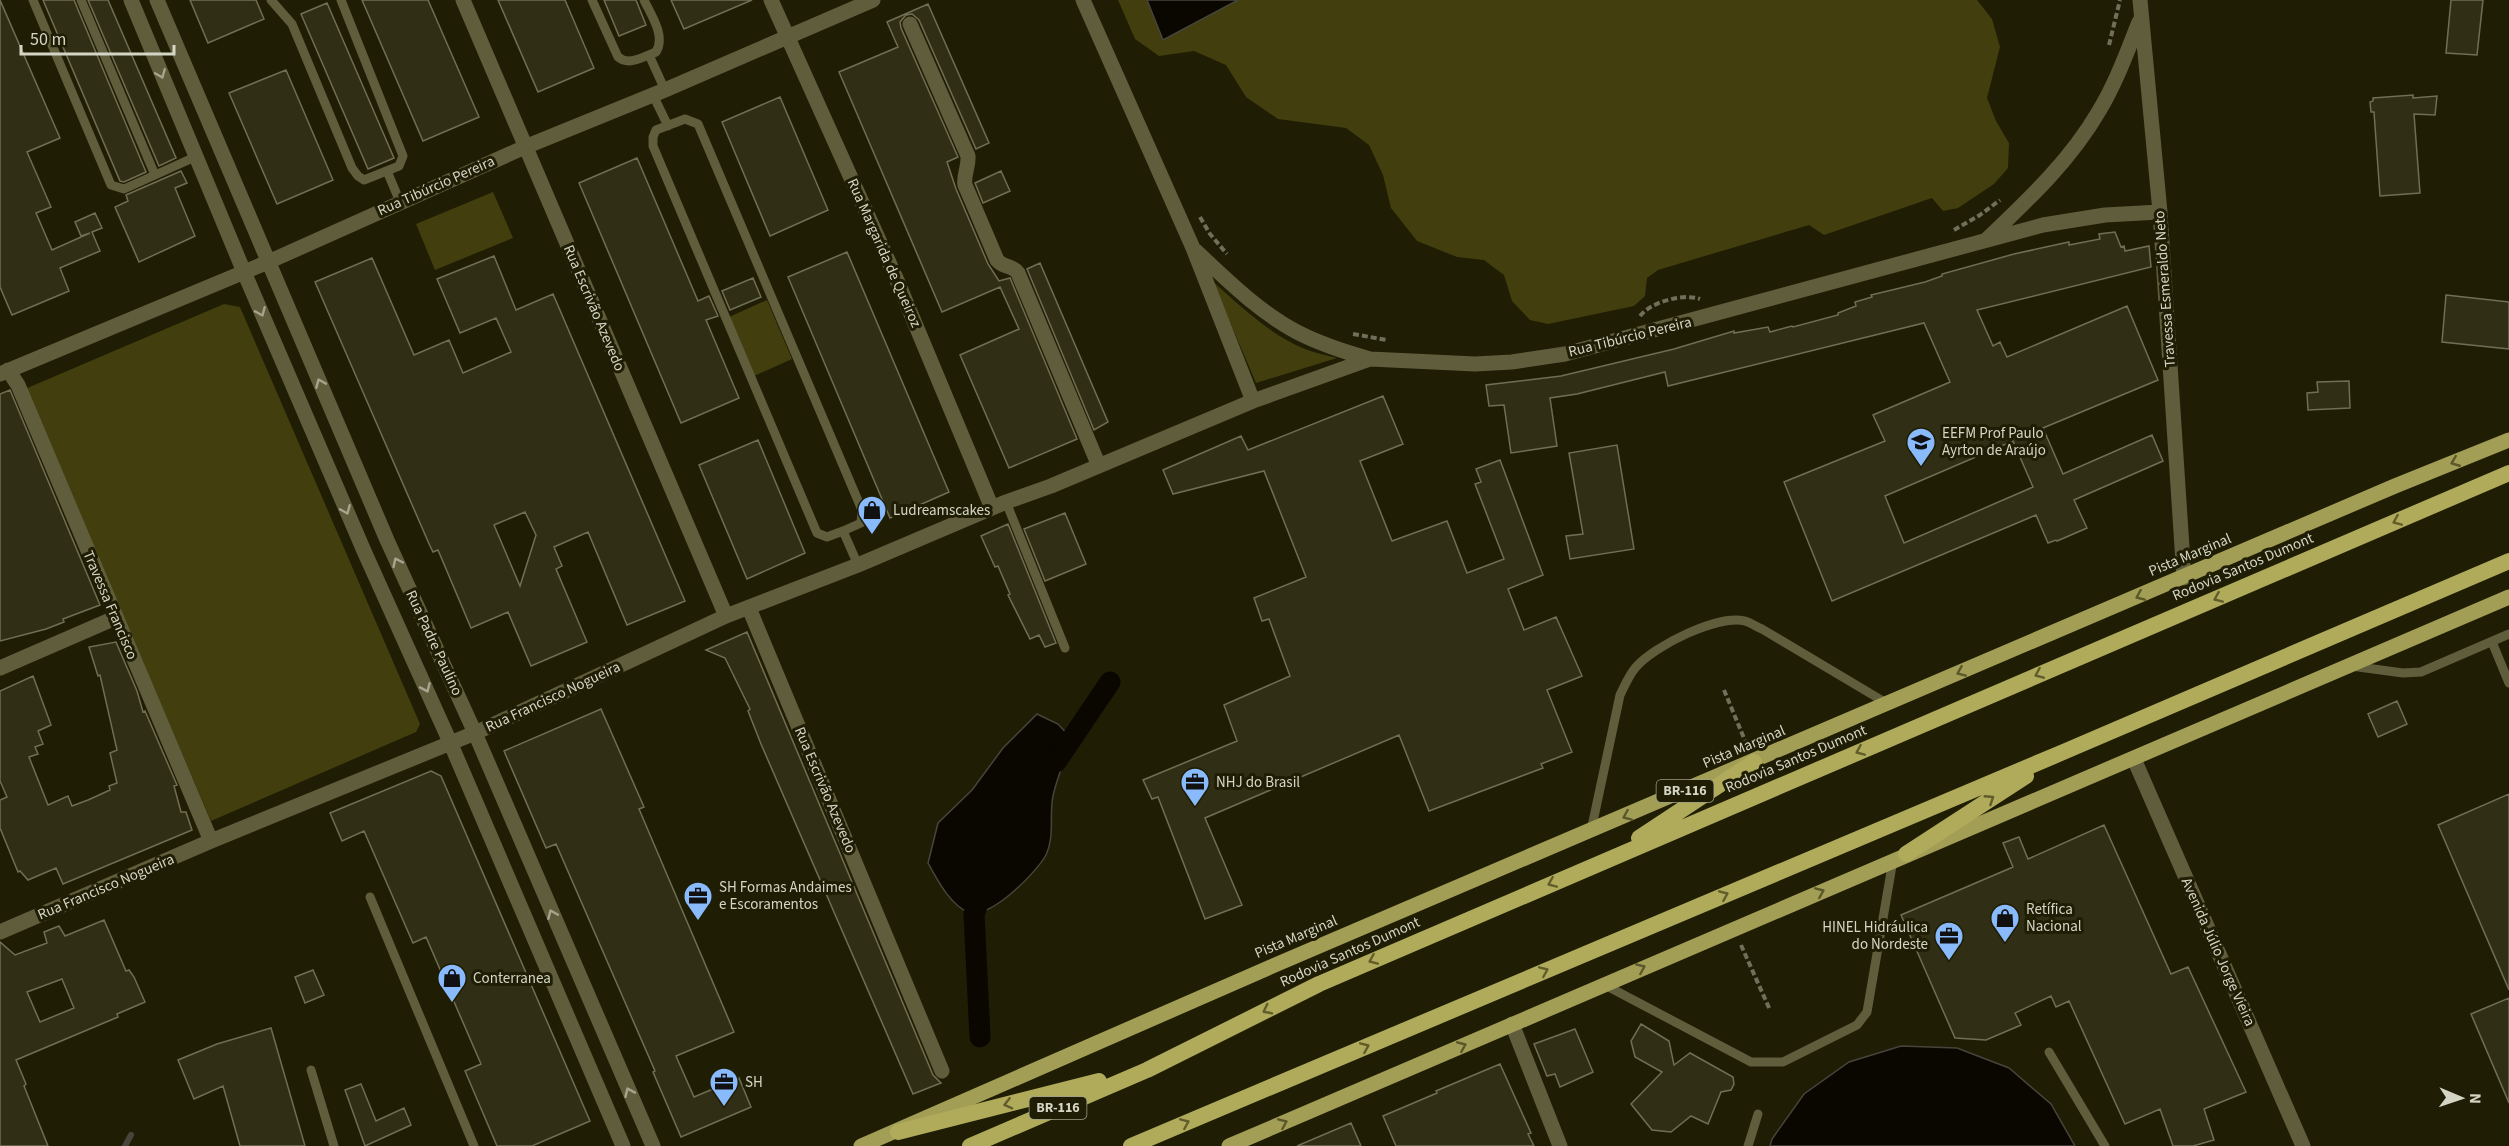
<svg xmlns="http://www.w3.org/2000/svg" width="2509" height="1146" font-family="'Source Sans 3',sans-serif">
<rect width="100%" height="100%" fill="#1f1d04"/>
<path fill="#423e0d" d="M1118,0H1147L1163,40L1238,0H1977L1992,19L2000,47L1987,98L1996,121L2009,143L2008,168L1994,184L1958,208L1943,211L1932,198L1824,235L1809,225L1658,270L1647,278L1645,296L1634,306L1548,324L1530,320L1512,301L1504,275L1484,260L1457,257L1417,241L1391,208L1383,175L1369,145L1346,128L1278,119L1246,97L1226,65L1194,51L1159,56L1135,39Z
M493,192L513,238L435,270L416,224Z
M1213,282C1241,306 1270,335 1305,349C1315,353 1326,355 1337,358L1256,383Z
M767,300L792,359L754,376L729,317Z
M224,304L240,307L420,724L416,732L211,821L25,389Z"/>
<path fill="#0a0700" stroke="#47453b" stroke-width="1.5" d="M1147,0H1238L1163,40Z
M1037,714L1058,724L1072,739C1066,757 1057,777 1053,796C1049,815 1055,836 1046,855C1036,873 990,920 968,912C950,905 937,879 928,863L938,823L972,790L1003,748Z
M1901,1046L1957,1048L2009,1068L2051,1104L2075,1146H1770L1772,1139L1804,1094L1849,1062Z"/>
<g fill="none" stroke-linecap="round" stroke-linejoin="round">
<path stroke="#47453b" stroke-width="6" d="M125,1146L131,1135"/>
<path stroke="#0a0700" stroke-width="21" d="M1056,762L1110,682
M980,1037L974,914L984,887"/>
</g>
<path fill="#302f15" stroke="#706f53" stroke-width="1.5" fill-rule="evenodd" d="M0,0L60,138L27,152L51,207L36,213L52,250L90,233L81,236L75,222L95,213L102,228L92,232L100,251L60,268L69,291L12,315L0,287Z
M43,0H74L146,172L124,182L120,181Z
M88,0H108L176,158L159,166Z
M190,0H256L264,19L208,43Z
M362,0H428L479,117L423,141Z
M498,0H565L594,68L538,92Z
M604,0H636L646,25L619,36Z
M671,0H752L684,29Z
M2451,0H2483L2477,55L2446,53Z
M327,3L394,158L368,169L301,14Z
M928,4L989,143L976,149L919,20L912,14L906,15L900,22L901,28L958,157L947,162L956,189L988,264L999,281L1010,278L1077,439L1009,468L960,355L1019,329L1000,287L942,312L839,72L898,47L887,22Z
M286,70L333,180L277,204L229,93Z
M2413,95V98L2437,96L2435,115L2414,114L2420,193L2380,196L2374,112H2371L2370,102L2373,101V98Z
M780,97L828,210L770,236L722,122Z
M637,158L698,301L709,296L718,316L706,320L739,398L681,423L579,183Z
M181,171L187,183L175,188L195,236L139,262L115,207L128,201L126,195Z
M1001,171L1010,191L983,203L975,183Z
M2115,232L2121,247L2124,246L2125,251L2149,246L2151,267L1977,310L1993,346L2000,342L2007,357L2127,306L2158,380L2043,428L2063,474L2152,435L2163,461L2074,500L2087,528L2057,541L2056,540L2048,543L2036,515L1832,601L1784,482L1885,441L1873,415L1950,382L1924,323L1668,386L1665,372L1577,394L1550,398L1557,446L1511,453L1504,405L1489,406L1486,385L1561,376L1674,349L1734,331V333L1768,327L1770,332L1792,326L1793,327L1838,315V313L1856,306L1855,302L1872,297L1871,295L1925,282L1942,276V274L2014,254L2069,242V245L2100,239L2099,234ZM2013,441L2033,487L1904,543L1885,496Z
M847,252L949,492L890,518L788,277Z
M494,256L516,310L553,294L685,601L627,625L588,532L554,547L562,566L556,569L587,642L531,666L508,612L471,628L438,550L433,552L430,546L315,282L372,258L414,355L449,340L463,373L511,352L496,318L460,333L437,279ZM525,512L536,535L520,586L494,525Z
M1040,263L1108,422L1094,430L1027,269Z
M753,278L761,297L730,310L722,291Z
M2446,295L2509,302V349L2442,342Z
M2349,381L2350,408L2308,410L2307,393L2318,392L2317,382Z
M10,390L100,605L63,619L64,622L46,629L0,641V394Z
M1383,396L1403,444L1360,461L1392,541L1447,521L1467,573L1504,559L1475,484L1481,482L1476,469L1500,460L1543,575L1508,589L1524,630L1556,617L1582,676L1547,690L1572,752L1541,764L1543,768L1429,811L1399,735L1205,818L1242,905L1205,919L1158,797L1152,799L1143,780L1237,741L1224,705L1290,676L1269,619L1262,621L1254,598L1306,577L1264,471L1173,494L1163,470L1241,436L1248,450Z
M758,440L805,553L747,579L699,465Z
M1617,445L1634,549L1570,559L1566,536L1583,534L1569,453Z
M1065,513L1086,564L1045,581L1024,529Z
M1008,524L1056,643L1045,647L1039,635L1030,639L1008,595L1010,594L998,566L995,567L981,536Z
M747,632L933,1075L941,1083L913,1094L761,744L748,711L750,709L725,658L706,650Z
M116,642L137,691L143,712L145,711L177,785L174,786L181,812H186L192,830L63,884L56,868L28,880L20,871L18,872L0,828V800L7,797L0,781V691L33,676L51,725L38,731L43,744L35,747L38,754L29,757L48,805L68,796L72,806L88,800L110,790L109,786L117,783L110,753L117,750L100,675L98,676L89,647Z
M2397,701L2407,724L2378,737L2368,714Z
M601,709L644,807L639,809L734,1032L676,1056L694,1097L739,1078L751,1107L681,1137L653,1072L655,1071L556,844L546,848L504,751Z
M431,771L441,776L590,1121L532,1146H497L465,1071L481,1064L426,937L413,943L364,831L342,841L330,813Z
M2509,794V990L2438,825Z
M2104,825L2171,974L2188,967L2246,1092L2204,1109L2214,1140L2193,1146H2173L2160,1109L2125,1124L2069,1001L2056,1007L2051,996L2015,1013L2021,1025L1986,1040L1955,1038L1901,915L2013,867L2003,843L2019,837L2028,859Z
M104,920L126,971L129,970L134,977L145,1002L117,1014L118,1017L16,1060L26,1084L24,1086L48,1146H0V942L15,955L47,943L44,932L59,926L65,936ZM62,979L74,1008L40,1022L27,992Z
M313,970L324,995L305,1003L295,977Z
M2509,998V1103L2471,1014Z
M1641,1024L1669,1041L1674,1065L1690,1053L1733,1077L1734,1084L1731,1090L1721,1092L1708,1124L1691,1116L1671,1132L1652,1130L1631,1104L1662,1072L1635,1057L1631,1041Z
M271,1028L305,1146H240L223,1086L194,1099L178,1060L217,1044Z
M1575,1029L1593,1072L1560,1087L1555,1074L1547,1076L1534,1044Z
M1500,1064L1531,1133L1528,1134L1534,1146H1396L1383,1116L1437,1093L1436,1091Z
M361,1084L376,1121L404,1108L411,1125L365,1146L345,1090Z
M1351,1123L1361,1146H1297Z"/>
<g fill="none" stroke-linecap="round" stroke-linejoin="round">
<path stroke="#706f5a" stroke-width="4" stroke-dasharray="6 3" stroke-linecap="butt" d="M2109,45L2120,0
M1200,217L1210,234L1227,254
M1954,230L1980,215L2000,200
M1640,316C1651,302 1683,293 1700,299
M1353,334L1387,340
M1724,690L1746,743
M1741,945L1770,1010"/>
<path stroke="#5f5d3c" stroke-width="9" d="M33,0L111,185L124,189L195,157
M81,0L155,175
M271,0L292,24L352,168L358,176L364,180L399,166L403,156L341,0
M592,0L618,57C628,65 638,59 649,55L665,90
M644,0C651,15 666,36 656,52L649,55
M653,95L668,126
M387,171L400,202
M1006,502L1065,648
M843,531L861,523L862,510L698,124L685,119L656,130L653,137V146L817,533L827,537L843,531L858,565
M2492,642L2509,683
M2351,666L2403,673L2421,672L2509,634
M1591,831L1620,695C1625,685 1629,675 1636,667C1654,646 1718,614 1745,621C1751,623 1757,627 1762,629L1888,704
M370,897L474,1146
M1603,984L1751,1062H1783L1857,1025L1867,1012L1893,860
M2049,1052L2105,1146
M311,1070L334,1146
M1748,1146L1758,1114"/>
<path stroke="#5f5d3c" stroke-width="15" d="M131,0L244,272L364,551L450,742L623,1146
M157,0L387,540L475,733L653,1146
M463,0L726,616
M771,0L896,278L992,508
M1083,0L1193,248L1253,401
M2140,0L2160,212L2184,578
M910,24L968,156C969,167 963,175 965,185L997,260C1003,268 1013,265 1018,273L1099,466
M1986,240C2028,200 2070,161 2099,111C2116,83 2127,52 2139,22
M1196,251C1227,280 1259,312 1297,332C1320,344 1345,352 1370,359
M8,370L18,385L211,841
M0,374L268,262L525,147L665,90L873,0
M749,608L942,1071
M0,668L115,618
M2134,759L2303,1146
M0,932L211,841L475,733L726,616L858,565L1006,502L1051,486L1253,401L1370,359L1475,364L1512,362L1565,354L2043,225L2105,215L2160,212
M1512,1024L1560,1146"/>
<path stroke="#a39e56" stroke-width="15" d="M861,1146L1275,965L2395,486L2509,440
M1229,1146L2509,597"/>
<path stroke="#b0ab5b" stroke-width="16" d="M1639,838L1754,762
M1906,854L2026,776
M898,1132L1099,1081
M970,1146L1147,1070L1319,984L2509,473
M1131,1146L2061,753L2509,561"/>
</g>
<defs><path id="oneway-chevron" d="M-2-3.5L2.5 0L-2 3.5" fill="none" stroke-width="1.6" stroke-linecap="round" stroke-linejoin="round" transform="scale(1.5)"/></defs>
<g stroke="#a6a58e">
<use href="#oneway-chevron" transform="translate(161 74) rotate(68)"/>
<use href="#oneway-chevron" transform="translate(261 312) rotate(67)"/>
<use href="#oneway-chevron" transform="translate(320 383) rotate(-113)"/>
<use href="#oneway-chevron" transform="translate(346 510) rotate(67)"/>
<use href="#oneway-chevron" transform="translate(397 562) rotate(-115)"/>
<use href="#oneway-chevron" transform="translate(426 688) rotate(66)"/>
<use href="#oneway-chevron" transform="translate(552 914) rotate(-113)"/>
<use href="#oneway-chevron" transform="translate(629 1092) rotate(-114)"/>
</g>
<g stroke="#5a5729">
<use href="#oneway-chevron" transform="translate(2455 462) rotate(158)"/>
<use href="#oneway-chevron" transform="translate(2140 596) rotate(157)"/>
<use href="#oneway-chevron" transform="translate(1961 672) rotate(157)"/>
<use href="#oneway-chevron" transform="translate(1627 816) rotate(157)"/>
<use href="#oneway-chevron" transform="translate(1820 892) rotate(-23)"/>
<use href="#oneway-chevron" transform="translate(1641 968) rotate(-23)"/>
<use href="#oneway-chevron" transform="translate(1462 1046) rotate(-23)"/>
<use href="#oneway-chevron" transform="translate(1283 1123) rotate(-23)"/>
</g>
<g stroke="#605d2b">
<use href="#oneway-chevron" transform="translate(2397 521) rotate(157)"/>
<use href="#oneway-chevron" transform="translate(2218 598) rotate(157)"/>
<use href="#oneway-chevron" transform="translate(2039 674) rotate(157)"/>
<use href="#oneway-chevron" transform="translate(1860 751) rotate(157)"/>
<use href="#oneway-chevron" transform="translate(1990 799) rotate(-33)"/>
<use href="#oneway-chevron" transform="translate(1552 883) rotate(157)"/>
<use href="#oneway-chevron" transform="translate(1724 895) rotate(-23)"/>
<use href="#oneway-chevron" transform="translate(1373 960) rotate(157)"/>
<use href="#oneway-chevron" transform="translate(1544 971) rotate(-23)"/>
<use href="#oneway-chevron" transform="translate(1267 1010) rotate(153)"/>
<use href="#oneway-chevron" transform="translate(1365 1047) rotate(-23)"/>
<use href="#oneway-chevron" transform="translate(1008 1104) rotate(166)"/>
<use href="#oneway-chevron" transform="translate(1185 1123) rotate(-23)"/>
</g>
<defs>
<g id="school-pin" transform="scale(1.5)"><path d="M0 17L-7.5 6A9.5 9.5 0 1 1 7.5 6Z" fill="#88bafc" stroke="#1f1d04"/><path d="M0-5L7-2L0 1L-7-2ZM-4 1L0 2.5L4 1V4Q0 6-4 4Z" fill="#111"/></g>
<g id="shop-pin" transform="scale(1.5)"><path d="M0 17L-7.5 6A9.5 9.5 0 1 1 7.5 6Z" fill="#88bafc" stroke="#1f1d04"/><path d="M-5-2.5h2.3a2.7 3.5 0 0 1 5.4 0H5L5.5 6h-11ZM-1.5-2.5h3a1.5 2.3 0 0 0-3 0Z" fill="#111"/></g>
<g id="office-pin" transform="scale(1.5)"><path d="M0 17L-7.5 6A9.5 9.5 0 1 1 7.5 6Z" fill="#88bafc" stroke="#1f1d04"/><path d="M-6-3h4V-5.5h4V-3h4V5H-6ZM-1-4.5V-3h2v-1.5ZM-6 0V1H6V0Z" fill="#111"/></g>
</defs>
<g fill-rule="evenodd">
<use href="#school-pin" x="1921" y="442"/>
<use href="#shop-pin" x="872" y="510"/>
<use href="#office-pin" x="1195" y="782"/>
<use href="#office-pin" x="698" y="896"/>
<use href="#shop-pin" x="2005" y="918"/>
<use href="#office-pin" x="1949" y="936"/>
<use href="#shop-pin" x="452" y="978"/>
<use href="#office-pin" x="724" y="1082"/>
</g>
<g text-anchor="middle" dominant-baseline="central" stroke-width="6" stroke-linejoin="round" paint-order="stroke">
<g fill="#1f1d04" stroke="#9e9e8b" stroke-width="1.5">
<rect x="1656.5" y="780" width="57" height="22" rx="4.5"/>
<rect x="1029.5" y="1097" width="57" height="22" rx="4.5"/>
</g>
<g font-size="14" font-weight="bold" fill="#d5d5c5">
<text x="1685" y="791">BR-116</text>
<text x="1058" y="1108">BR-116</text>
</g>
<g font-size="15" fill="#d5d5c5" stroke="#1f1d04">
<text transform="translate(436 186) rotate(-24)">Rua Tibúrcio Pereira</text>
<text transform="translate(884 253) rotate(66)">Rua Margarida de Queiroz</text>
<text transform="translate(2165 289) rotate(-94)">Travessa Esmeraldo Neto</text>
<text transform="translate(594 308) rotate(67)">Rua Escrivão Azevedo</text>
<text transform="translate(1630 337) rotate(-14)">Rua Tibúrcio Pereira</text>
<text transform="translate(2190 555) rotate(-23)">Pista Marginal</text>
<text transform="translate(2243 567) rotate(-23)">Rodovia Santos Dumont</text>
<text transform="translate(110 605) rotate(67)">Travessa Francisco</text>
<text transform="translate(434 643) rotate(65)">Rua Padre Paulino</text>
<text transform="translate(553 697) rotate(-25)">Rua Francisco Nogueira</text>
<text transform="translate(1744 747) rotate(-23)">Pista Marginal</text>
<text transform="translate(1796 759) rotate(-23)">Rodovia Santos Dumont</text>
<text transform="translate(825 790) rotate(67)">Rua Escrivão Azevedo</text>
<text transform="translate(106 887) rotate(-23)">Rua Francisco Nogueira</text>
<text transform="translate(1296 937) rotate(-23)">Pista Marginal</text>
<text transform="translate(1350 952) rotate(-24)">Rodovia Santos Dumont</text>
<text transform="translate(2218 952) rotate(66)">Avenida Júlio Jorge Vieira</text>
</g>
<g font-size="15" fill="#d5d5c5" stroke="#1f1d04" text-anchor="start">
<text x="1942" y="433">EEFM Prof Paulo<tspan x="1942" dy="17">Ayrton de Araújo</tspan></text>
<text x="893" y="510">Ludreamscakes</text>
<text x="1216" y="782">NHJ do Brasil</text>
<text x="719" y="887">SH Formas Andaimes<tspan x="719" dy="17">e Escoramentos</tspan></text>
<text x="2026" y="909">Retífica<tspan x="2026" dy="17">Nacional</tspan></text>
<text x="1928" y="927" text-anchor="end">HINEL Hidráulica<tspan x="1928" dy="17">do Nordeste</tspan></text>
<text x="473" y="978">Conterranea</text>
<text x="745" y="1082">SH</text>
</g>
</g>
<g transform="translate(2461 1098) rotate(92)" stroke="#1f1d04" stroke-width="4.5" paint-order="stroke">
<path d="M0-4.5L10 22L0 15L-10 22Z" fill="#d5d5c5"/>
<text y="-9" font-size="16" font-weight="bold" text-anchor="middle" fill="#d5d5c5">N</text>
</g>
<path d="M21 45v9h153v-9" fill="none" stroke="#d5d5c5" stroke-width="3"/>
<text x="30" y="45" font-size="18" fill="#d5d5c5" stroke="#1f1d04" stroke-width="4.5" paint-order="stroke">50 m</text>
</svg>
